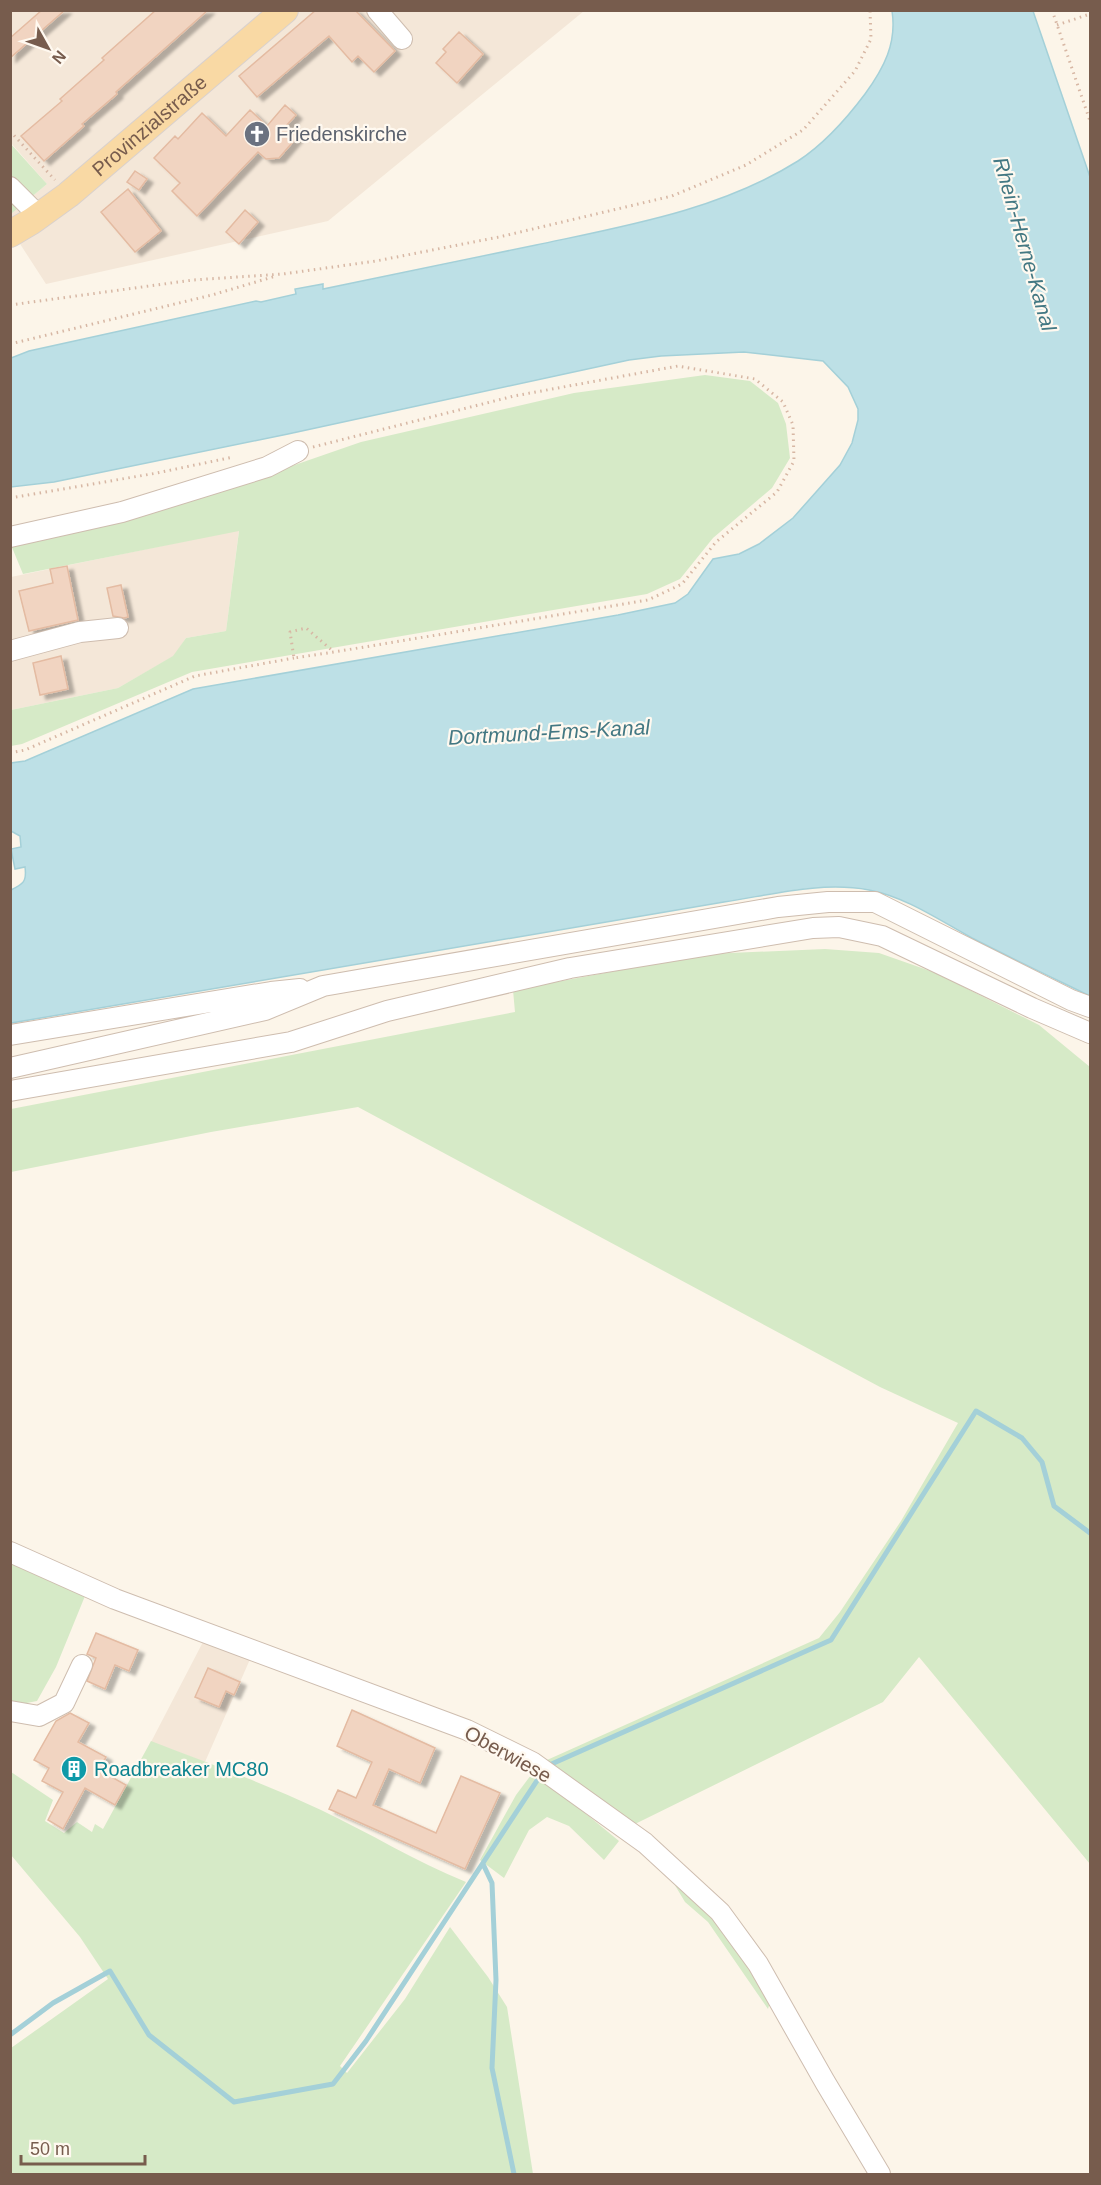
<svg xmlns="http://www.w3.org/2000/svg" width="1101" height="2185" font-family="Helvetica,sans-serif">
<defs>
<filter id="shadow"><feDropShadow dx="6" dy="4" stdDeviation="1.5" flood-color="#0004"/></filter>
</defs>
<rect width="100%" height="100%" fill="#fcf5e9"/>
<path fill="#f4e7d8" d="M10,11H584L328,221L46,284L11,230V214L47,184L11,143Z
M239,530L226,631L186,638L174,656L118,688L11,710V577Z
M204,1640L251,1657L205,1762L151,1742Z"/>
<path fill="#d6eac7" d="M10,143L47,184L11,214H10Z
M705,375L750,381L778,403L786,424L790,458L772,488L713,538L680,579L647,594L192,672L22,744L11,746V710L118,688L173,656L186,638L226,631L239,531L23,574L11,545L286,468L361,442L574,393Z
M825,949L879,953L936,973L1039,1025L1090,1067V1864L919,1657L883,1702L635,1824L547,1760L819,1638L840,1612L901,1521L958,1423L880,1387L358,1107L211,1132L11,1172V1109L515,1012L513,990L707,954Z
M11,1564L85,1596L56,1667L37,1701L11,1706Z
M151,1741C208,1763 266,1784 321,1810C370,1833 416,1862 466,1882L340,2066L347,2073L405,1999L450,1927L488,1977L507,2007L533,2174H11V2048L108,1979L80,1937L11,1855V1772L53,1800L45,1821L64,1833L77,1822L92,1832L95,1824L103,1829Z
M534,1771L619,1841L604,1860L569,1826L547,1817L529,1830L504,1878L480,1860L516,1795Z
M670,1877L677,1878L742,1948L773,1991L768,2009L708,1922L685,1902Z"/>
<path fill="#bde0e6" stroke="#a4d0d8" stroke-width="1.5" d="M892,11H1033L1090,177V996C1051,977 1011,958 972,938C939,920 906,897 869,890C821,881 771,895 724,902L11,1023V890C23,884 27,882 25,867L15,869L11,849L21,847L20,836L11,831V763L25,761L193,689L618,615L675,603L688,594L713,559L739,554L759,544L793,518L840,465L852,443L858,420V409L848,387L823,361L744,352L661,356L629,360L288,434L54,482L11,487V358L29,351L256,301L261,302L296,294L295,289L323,284V289C394,275 465,260 536,245C625,226 720,210 798,161C824,144 847,118 865,94C884,68 897,43 892,11Z"/>
<g fill="none" stroke-linecap="round" stroke-linejoin="round">
<path stroke="#a4d0d8" stroke-width="5" d="M547,1766L831,1640L976,1411L1022,1438L1042,1462L1054,1506L1090,1533
M483,1864L492,1883L496,1980L492,2068L514,2174
M10,2035L53,2003L110,1971L149,2035L234,2102L333,2084L366,2041L542,1773"/>
</g>
<path fill="#f1d4c1" stroke="#e4bba2" stroke-width="1.5" filter="url(#shadow)" d="M42,10H65L10,58V38Z
M156,10H208L116,92L117,94L82,124L84,126L44,161L21,136L62,101L60,99L104,60L102,58Z
M316,10H355L395,51L374,72L358,56L352,62L329,36L257,97L239,76Z
M459,32L483,54L457,83L436,63L446,52L443,49Z
M285,105L296,115L285,127L297,137L279,158L266,159L258,152L197,216L172,191L180,183L154,158L175,136L178,139L202,113L226,136L250,110L267,126Z
M135,171L147,179L139,190L127,182Z
M128,189L161,231L135,252L101,212Z
M245,210L258,222L239,244L226,232Z
M67,566L78,620L29,631L19,591L53,583L50,569Z
M121,585L128,617L124,618L113,616L107,588Z
M61,656L68,689L40,695L33,663Z
M96,1633L138,1650L129,1671L115,1665L105,1689L87,1681L96,1658L87,1654Z
M208,1668L240,1682L234,1695L226,1691L219,1707L195,1697Z
M352,1710L435,1748L420,1783L389,1769L373,1805L436,1833L461,1776L500,1793L465,1869L329,1809L338,1790L356,1798L372,1762L337,1746Z
M70,1713L89,1723L78,1742L106,1757L99,1770L126,1785L115,1805L85,1788L63,1829L48,1820L63,1792L42,1781L49,1768L34,1760L56,1721Z"/>
<g fill="none" stroke-linecap="round" stroke-linejoin="round">
<g stroke="#cebdaf" stroke-width="22">
<path id="minor" d="M377,10L402,39
M10,187L39,216
M10,537L122,512L267,467L298,451
M10,651L80,632L118,628
M10,1035L271,992L300,989
M10,1068L265,1010L323,986L778,907L828,902H875L1071,1000L1090,1007
M10,1091L291,1042L387,1011L570,968L813,928L839,927L882,936L1032,1008L1090,1033
M10,1552L115,1599L467,1730L532,1762L645,1843L720,1912L758,1964L825,2082L880,2174
M10,1711L39,1716L64,1703L82,1665"/>
</g>
<g stroke="#d9d1cd" stroke-width="28">
<g id="major">
<path id="s1" d="M10,234L32,221L68,195L285,10"/>
</g>
</g>
<path stroke="#d7b7a4" stroke-width="3" stroke-dasharray="1.5 4.5" stroke-linecap="butt" d="M1052,10L1090,121
M1057,25L1090,14
M10,131L55,180
M10,305L193,280L283,274L376,261L499,237L672,196L746,165L803,130L855,71L871,39L870,10
M10,344L212,295L276,276
M313,447L514,396L678,366L755,379L783,402L793,425L794,461L777,492L716,542L682,584L648,600L334,652L294,658L290,632L306,628L334,652
M10,498L157,473L233,457
M10,753L25,750L195,676L294,658"/>
<use href="#minor" stroke="#fff" stroke-width="20"/>
<use href="#major" stroke="#f9d9a4" stroke-width="26"/>
</g>
<defs>
<g id="church-disc" transform="scale(1.35)"><circle r="9.5" fill="#6b7280" stroke="#fff9f0"/><path d="M-1.2-6h2.4v3.5h3.3v2.4h-3.3V6h-2.4V-.1h-3.3v-2.4h3.3Z" fill="#fff"/></g>
<g id="building-disc" transform="scale(1.35)"><circle r="9.5" fill="#0f9aa8" stroke="#fff9f0"/><path d="M-4-6H4V6H1V3H-1V6H-4ZM-2.5-4.3h1.7v1.8h-1.7ZM.8-4.3h1.7v1.8H.8ZM-2.5-1h1.7V.8h-1.7ZM.8-1h1.7V.8H.8Z" fill="#fff"/></g>
</defs>
<g fill-rule="evenodd">
<use href="#church-disc" x="257" y="134"/>
<use href="#building-disc" x="74" y="1769"/>
</g>
<g text-anchor="middle" dominant-baseline="central" stroke-width="4.5" stroke-linejoin="round" paint-order="stroke">
<g font-size="20" fill="#775c4d" stroke="#fff9f0">
<text stroke="none"><textPath href="#s1" startOffset="177">Provinzialstraße</textPath></text>
<text transform="translate(508 1754) rotate(29)">Oberwiese</text>
</g>
<g font-size="20" fill="#5b616d" stroke="#fff9f0" text-anchor="start">
<text x="276" y="134">Friedenskirche</text>
</g>
<g font-size="20" fill="#0d838f" stroke="#fff9f0" text-anchor="start">
<text x="94" y="1769">Roadbreaker MC80</text>
</g>
<g font-size="21" font-style="italic" fill="#437883" stroke="#fff9f0">
<text transform="translate(1025 244) rotate(74)">Rhein-Herne-Kanal</text>
<text transform="translate(549 732) rotate(-3)">Dortmund-Ems-Kanal</text>
</g>
</g>
<rect width="1101" height="2185" fill="none" stroke="#775c4d" stroke-width="24"/>
<g transform="translate(48 48) rotate(130)" stroke="#fff9f0" stroke-width="4.5" paint-order="stroke">
<path d="M0-4.5L10 22L0 15L-10 22Z" fill="#775c4d"/>
<text y="-9" font-size="16" font-weight="bold" text-anchor="middle" fill="#775c4d">N</text>
</g>
<path d="M21 2155v9h124v-9" fill="none" stroke="#775c4d" stroke-width="3"/>
<text x="30" y="2155" font-size="18" fill="#775c4d" stroke="#fff9f0" stroke-width="4.5" paint-order="stroke">50 m</text>
</svg>
